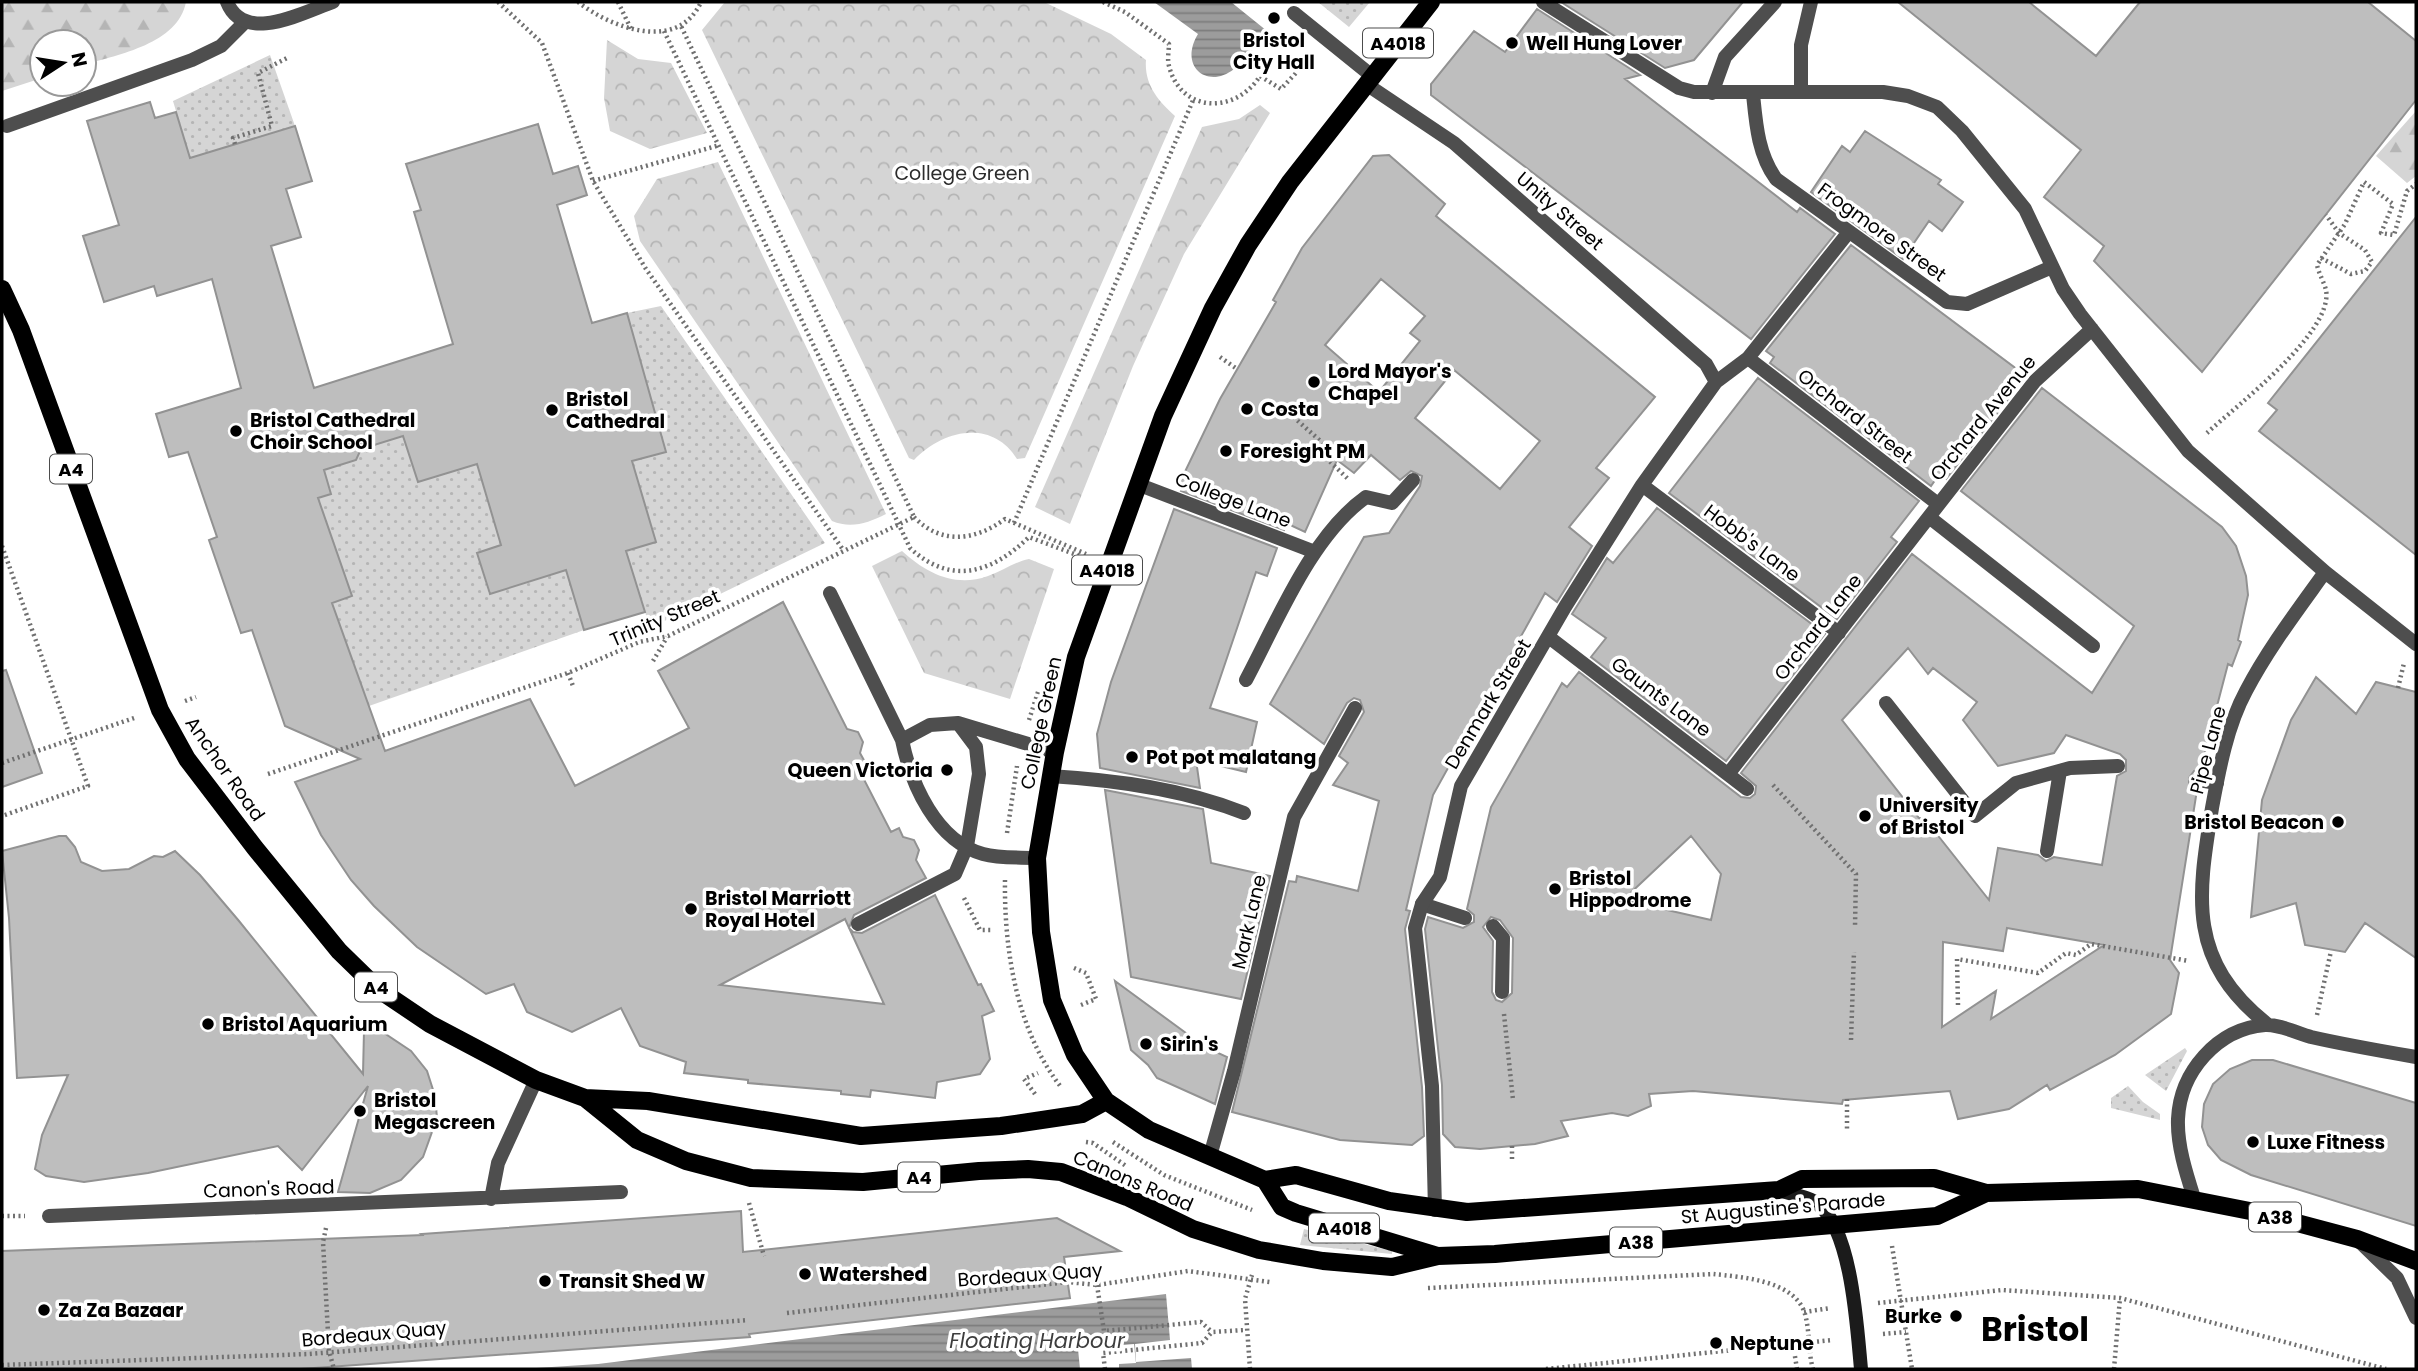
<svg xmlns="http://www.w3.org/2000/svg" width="2418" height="1371" font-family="Poppins,sans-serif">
<defs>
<pattern id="grass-dots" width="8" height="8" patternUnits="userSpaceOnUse" patternTransform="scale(1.75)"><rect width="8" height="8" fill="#d5d5d5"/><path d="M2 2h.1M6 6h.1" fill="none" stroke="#b5b5b5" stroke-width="1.8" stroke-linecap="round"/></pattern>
<pattern id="forest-firs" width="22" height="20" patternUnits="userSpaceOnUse" patternTransform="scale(1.75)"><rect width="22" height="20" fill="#d5d5d5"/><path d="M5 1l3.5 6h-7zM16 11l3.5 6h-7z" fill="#b5b5b5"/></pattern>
<pattern id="park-crowns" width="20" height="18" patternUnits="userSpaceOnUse" patternTransform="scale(1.75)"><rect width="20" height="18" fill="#d5d5d5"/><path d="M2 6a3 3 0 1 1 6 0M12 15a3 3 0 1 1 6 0" fill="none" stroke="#b5b5b5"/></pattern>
<pattern id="water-rules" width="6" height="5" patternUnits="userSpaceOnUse" patternTransform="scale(1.75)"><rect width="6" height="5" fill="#9c9c9c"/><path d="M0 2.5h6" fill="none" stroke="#7d7d7d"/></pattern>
</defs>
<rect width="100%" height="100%" fill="#fff"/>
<path fill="url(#grass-dots)" d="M1318,2H1370L1349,27Z
M270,55L295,126L190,158L173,101Z
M661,306L825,543L650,628L626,551L656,541L632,461L666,451L627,313Z
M403,436L418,482L499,457L492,514L501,545L477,553L489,594L566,570L584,630L369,706L332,603L352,596L323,513L306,502L331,493L321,463L344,464L356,460L361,449Z
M2185,1048L2187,1051L2166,1091L2145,1075Z
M2128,1086L2143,1102L2160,1114V1120L2111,1108V1098Z
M1304,1229L1392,1251V1254L1300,1245Z"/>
<path fill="url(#forest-firs)" d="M2,2H186C178,44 119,54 84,65V42H42V78L2,91Z
M2416,111V176L2407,183L2376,156Z"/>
<path fill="url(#park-crowns)" d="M725,2H1044L1111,34L1146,60C1144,84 1158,101 1175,116L1025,458L1017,459C992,418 942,430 914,460L909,458L702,30Z
M607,40L638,59L671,63L707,133L650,149L610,131L604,98Z
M1260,105L1270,113L1184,254L1133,366L1070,524L1035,507L1202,127L1239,119Z
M718,162L886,514C868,523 851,529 832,521L640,241L634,216L657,179Z
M902,551C926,573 955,588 988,576C1003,571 1014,562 1029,559L1054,569L1010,699L924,673L872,566Z"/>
<path fill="url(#water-rules)" d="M1154,2H1231L1267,31C1257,43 1247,60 1234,69C1208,90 1178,67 1198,34Z
M1166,1294L1170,1340L1135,1344L1136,1362L1191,1358L1192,1369H521L598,1364Z"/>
<path fill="#fff" d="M1134,1344L1136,1363L1119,1364V1369H1080L1078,1349Z"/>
<path fill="#bebebe" stroke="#929292" stroke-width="2" fill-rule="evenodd" d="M1561,2H1743L1694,60L1665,68Z
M1898,2H2029L2096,56L2140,2H2368L2416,41V100L2202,372L2094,261L2104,246L2044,197L2081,150Z
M1537,9L1640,75L1625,79L1797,212L1800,208L1835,234L1751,339L1431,95V84L1474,31L1505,52Z
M150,102L155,118L176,112L190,158L295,126L312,181L286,189L301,237L271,246L314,388L453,344L414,212L421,210L406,164L538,124L553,174L578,166L587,195L557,205L592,323L627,313L666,452L632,461L656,542L626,551L645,612L584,630L566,570L490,594L477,553L501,545L477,464L418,482L403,436L361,449L356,460L324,470L331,494L318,498L352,596L332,603L385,751L530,699L575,786L689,728L658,671L783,602L847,729L858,732L863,742L860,753L865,762L857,766L891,832L899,828L903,837L914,840L919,850L916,860L926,878L854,915L849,928L853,932L862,933L935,895L978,985L981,984L994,1011L982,1016L990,1059L980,1074L937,1082L935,1098L871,1090L870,1097L841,1094V1091L748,1083V1080L684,1073L686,1062L640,1046L621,1008L572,1032L527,1012L514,984L486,994L417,947L374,906L351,880L321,835L295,782L360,759L285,726L252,630L241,633L209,540L217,537L188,452L169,457L156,414L241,388L212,279L157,296L154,286L104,302L83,236L119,225L87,121ZM845,919L884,1004L720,985Z
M1865,131L1941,180L1938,184L1963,202L1942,231L1929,221L1903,259L1811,192L1842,146L1850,152Z
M1389,155L1445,204L1436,216L1655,397L1596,468L1609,478L1569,527L1592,546L1557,602L1545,593L1433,795L1406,910L1410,911L1405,929L1422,1087L1424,1136L1412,1145L1340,1140L1232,1112L1289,881L1296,882L1297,876L1358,891L1379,801L1333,785L1348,763L1339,756L1364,712L1360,700L1354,698L1347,703L1324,744L1270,704L1364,537L1389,533L1420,486L1422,476L1411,471L1400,480L1371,455L1354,473L1337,460L1305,532L1286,523L1284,530L1181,491L1184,484L1180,482L1220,399L1276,302L1273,300L1302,248L1373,156ZM1381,279L1425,316L1410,333L1420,341L1379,392L1325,345ZM1454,370L1540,441L1500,489L1415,418Z
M2416,217V555L2259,431L2277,410L2268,403Z
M1851,245L2026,376L1946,479L1938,476L1931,486L1770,363L1774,357L1766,351Z
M1758,378L1919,501L1891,537L1897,542L1837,619L1669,493Z
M2042,388L2222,527L2236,546L2246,576L2248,595L2238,640L2241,642L2232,666L2228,664L2200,771H2194L2189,778V784L2197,790L2170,960L2179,973L2171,1014L2115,1055L2050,1090L2047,1085L2009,1109L1958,1119L1950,1091L1843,1100L1842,1104L1693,1091L1649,1094L1651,1106L1628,1116L1612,1113L1561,1121L1568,1136L1535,1144L1480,1149L1455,1147L1443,1134L1442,1085L1425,929L1428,917L1463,928L1474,922V915L1467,909L1491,807L1562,683L1567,687L1579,672L1741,797L1750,798L1755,794L1756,786L1741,773L1912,554L2092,693L2134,626L1961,491ZM1908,648L1928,674L1933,668L1977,702L1963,720L1998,766L2054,753L2066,735L2120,754L2126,760V771L2117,776L2102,865L2054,857L2046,861L2038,855L1998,848L1989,900L1924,818H1919L1842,720ZM1691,836L1721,874L1711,920L1623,900ZM1491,917L1500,920L1513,938L1512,993L1502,1002L1496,1000L1492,992L1493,941L1483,927ZM2007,928L2104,945L1991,1019L1996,991L1942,1027L1943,942L2003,951Z
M1657,508L1825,634L1726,761L1591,657L1606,638L1572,614L1607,558L1613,563Z
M1174,509L1277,548L1267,576L1256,572L1210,708L1257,722L1246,772L1196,760L1200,788L1100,768L1097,734L1111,682Z
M6,670L42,773L2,787V671Z
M2316,677L2356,714L2376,682L2416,692V958L2365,923L2345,952L2305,945L2296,903L2251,917L2262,800L2291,720Z
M1105,790L1203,809L1211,863L1270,876L1241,999L1131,977Z
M59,836H66L75,847L81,862L102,871L129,869L154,856L163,857L175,851L200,875L239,921L363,1074L364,1031L384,1033L411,1051L427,1071L435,1096L437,1118L423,1157L401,1180L370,1193L338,1192L368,1086L302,1170L278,1146L148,1173L84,1182L46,1176L35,1169L42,1135L68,1075L17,1078L9,918L2,851Z
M1115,981L1205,1047L1227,1057L1215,1104L1157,1078L1148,1065L1131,1050Z
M2252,1060H2273L2416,1103V1226L2251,1175L2221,1160L2208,1145L2202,1127L2204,1104L2213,1084L2230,1069Z
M741,1211L743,1252L1057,1218L1120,1251L1064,1257L1070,1298L749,1334L750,1337L300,1369H2V1251L424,1235L422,1234Z"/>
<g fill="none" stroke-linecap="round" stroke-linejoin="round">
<path stroke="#707070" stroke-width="4.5" stroke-dasharray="2 3.5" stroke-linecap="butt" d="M498,2L542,43L593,181L646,269L844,551
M578,2C611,28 678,53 701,2
M618,2L631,29
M1103,2L1125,12L1169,44C1169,50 1167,59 1169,66C1181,114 1236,114 1260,76L1281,89L1310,58
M664,31L910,548C951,586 992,573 1029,537L1085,558
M235,144L233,138L272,126L258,73L287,58
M593,181L720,145
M2321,258L2351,274L2365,271L2372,262L2365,250L2339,233L2326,215
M1220,357L1237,369
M1281,406L1325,445L1319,451L1348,479
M2207,433C2236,406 2334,332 2326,290C2324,282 2319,274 2317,265L2345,224L2364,182L2393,204L2381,233L2394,235L2407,191L2416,184
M914,517C941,545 975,541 1005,519L1086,554
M1014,523L1194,98
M2,546L88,786L2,816
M653,661L667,637
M568,673L573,686
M2398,688L2404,663
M185,701L196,697
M1029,720L1038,692
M2,763L137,717
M268,774L568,673L639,642L668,636L914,517L681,26
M1773,785L1856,874L1855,927
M1007,833L1017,766
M1005,880C1004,951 1017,1031 1061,1087
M964,898L980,930H992
M1074,968L1086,973L1096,999L1081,1005
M1958,1005L1957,959L2038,973L2066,953L2076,955L2091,944L2189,961
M1504,1014L1513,1100
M2317,1015L2331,951
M1851,1040L1854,952
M1035,1094L1024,1079L1038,1073
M1847,1099V1132
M1086,1142L1093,1143L1126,1166
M1113,1142L1164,1175L1252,1210
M1512,1159V1146
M749,1203L764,1256
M2,1216H25
M326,1228L323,1242L329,1351L334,1369
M1892,1246L1912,1369
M1097,1285L1104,1331L1201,1322L1212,1332
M1428,1288L1713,1274C1741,1277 1795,1280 1805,1314C1810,1332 1808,1352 1813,1369
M1878,1303L2002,1290L2120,1298L2386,1369
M1804,1312L1831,1308
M787,1313L1068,1282L1097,1285L1188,1271L1270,1282
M1883,1334L1906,1332
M2,1365L309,1354L748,1320
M1105,1369L1103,1353L1202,1343L1212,1332L1245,1330
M1250,1369L1245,1299L1252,1275
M1546,1369L1793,1344
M1797,1369L1793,1344L1833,1340
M2114,1369L2120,1298"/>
<path stroke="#4e4e4e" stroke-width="14" d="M1294,13L1372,76
M1712,93L1725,57L1775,2
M7,126L192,60L221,46L245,22
M1137,484L1315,552
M830,593L902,740C911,784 936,841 983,854C1000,859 1020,857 1037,858
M1246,680C1277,622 1311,536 1366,497L1392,503L1413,480
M1886,703L1975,816L2016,783L2070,768L2118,766
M902,740L930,725L958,723L1055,752
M1050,776C1116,780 1183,789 1244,813
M2198,780L2217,783
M2047,851L2060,771
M1422,904L1465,918
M858,924L955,874L967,846L979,774L976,747L958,723
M1493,926L1503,938L1502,992
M491,1199L498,1163L536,1080
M49,1216L621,1192"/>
<path stroke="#4e4e4e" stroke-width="14" d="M227,2C244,45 304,12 333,2
M1543,2L1679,88L1694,92H1883L1908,96L1937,107L1962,131L2025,209L2063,289L2080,314L2188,451L2325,572L2416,644
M1366,84L1454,143L1706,364L1716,382
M1801,90V45L1811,2
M1753,94C1756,124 1758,154 1776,179L1947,302L1967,304L2052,267
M1748,358L1938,504
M1642,485L1839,633
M1929,517L2093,646
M1550,638L1747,789
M1729,773L2035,381L2092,329
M2267,1024C2188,961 2197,899 2212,808C2219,770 2227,726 2246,691C2268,649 2297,611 2325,572
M1210,1156L1234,1071L1294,817L1355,708
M2194,1198C2186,1173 2177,1145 2178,1119C2180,1072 2217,1029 2265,1025C2279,1024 2297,1033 2311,1037C2346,1045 2381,1051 2416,1057
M1435,1210L1432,1086L1415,928L1422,904L1440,877L1461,786L1565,607L1642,485L1716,382L1748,358L1848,233
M2360,1242L2397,1278L2416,1318"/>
<path stroke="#1b1b1b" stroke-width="14" d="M1779,1190C1790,1194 1810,1197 1819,1205C1852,1232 1857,1328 1861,1369"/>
<path stroke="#000" stroke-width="18" d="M1431,2L1290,182L1248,245L1213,308L1163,416L1076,657L1055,752L1037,858L1041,932L1052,1000L1075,1055L1106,1101L1149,1130L1265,1180L1296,1175L1389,1201L1467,1212L1779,1190L1802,1179L1934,1178L1986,1193
M2,289L21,330L160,710L187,759L255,848L339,951L378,989L430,1024L536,1080L585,1098L637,1140L686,1161L751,1178L863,1182L979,1171L1028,1169L1061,1172L1127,1197L1193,1229L1259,1250L1323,1261L1392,1267L1438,1256
M585,1098L648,1101L861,1136L1001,1126L1082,1114L1106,1101
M1265,1180L1282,1207L1296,1213L1438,1256L1495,1254L1937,1216L1986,1193L2138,1189L2260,1213L2357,1239L2416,1261"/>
</g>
<g fill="#000" stroke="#fff" stroke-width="2.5">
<circle cx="1274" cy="18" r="7"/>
<circle cx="1512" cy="43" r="7"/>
<circle cx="1314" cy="382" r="7"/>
<circle cx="1247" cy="409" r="7"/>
<circle cx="552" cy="410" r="7"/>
<circle cx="236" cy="431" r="7"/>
<circle cx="1226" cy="451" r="7"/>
<circle cx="1132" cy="757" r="7"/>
<circle cx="947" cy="770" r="7"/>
<circle cx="1865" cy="816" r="7"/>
<circle cx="2338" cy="822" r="7"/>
<circle cx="1555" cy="889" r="7"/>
<circle cx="691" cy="909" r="7"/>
<circle cx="208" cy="1024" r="7"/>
<circle cx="1146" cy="1044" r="7"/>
<circle cx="360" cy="1111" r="7"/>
<circle cx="2253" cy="1142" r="7"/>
<circle cx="805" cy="1274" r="7"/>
<circle cx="545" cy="1281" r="7"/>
<circle cx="44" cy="1310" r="7"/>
<circle cx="1956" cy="1316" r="7"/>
<circle cx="1716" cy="1343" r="7"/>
</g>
<g text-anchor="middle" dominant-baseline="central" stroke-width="7" stroke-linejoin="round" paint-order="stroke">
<g fill="#fff" stroke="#4c4c4c" stroke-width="2">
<rect x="1363" y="28.5" width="70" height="29" rx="5"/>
<rect x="50" y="454.5" width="42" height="29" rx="5"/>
<rect x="1072" y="555.5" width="70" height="29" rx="5"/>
<rect x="355" y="972.5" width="42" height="29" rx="5"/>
<rect x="898" y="1162.5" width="42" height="29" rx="5"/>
<rect x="2249" y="1202.5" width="52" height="29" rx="5"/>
<rect x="1309" y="1213.5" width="70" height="29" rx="5"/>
<rect x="1610" y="1227.5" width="52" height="29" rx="5"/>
</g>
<g font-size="18" font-weight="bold" fill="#000">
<text x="1398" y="43">A4018</text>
<text x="71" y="469">A4</text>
<text x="1107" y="570">A4018</text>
<text x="376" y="987">A4</text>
<text x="919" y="1177">A4</text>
<text x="2275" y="1217">A38</text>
<text x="1344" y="1228">A4018</text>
<text x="1636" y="1242">A38</text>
</g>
<g font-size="19" font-weight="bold" fill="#000" stroke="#fff" text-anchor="start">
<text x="1274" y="40" text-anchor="middle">Bristol<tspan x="1274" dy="22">City Hall</tspan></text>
<text x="1526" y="43">Well Hung Lover</text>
<text x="1328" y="371">Lord Mayor's<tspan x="1328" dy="22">Chapel</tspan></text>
<text x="566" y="399">Bristol<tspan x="566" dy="22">Cathedral</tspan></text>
<text x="1261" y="409">Costa</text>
<text x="250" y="420">Bristol Cathedral<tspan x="250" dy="22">Choir School</tspan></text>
<text x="1240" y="451">Foresight PM</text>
<text x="1146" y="757">Pot pot malatang</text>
<text x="933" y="770" text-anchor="end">Queen Victoria</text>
<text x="1879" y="805">University<tspan x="1879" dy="22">of Bristol</tspan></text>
<text x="2324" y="822" text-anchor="end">Bristol Beacon</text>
<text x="1569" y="878">Bristol<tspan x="1569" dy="22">Hippodrome</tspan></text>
<text x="705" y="898">Bristol Marriott<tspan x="705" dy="22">Royal Hotel</tspan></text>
<text x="222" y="1024">Bristol Aquarium</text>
<text x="1160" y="1044">Sirin's</text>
<text x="374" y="1100">Bristol<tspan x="374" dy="22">Megascreen</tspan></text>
<text x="2267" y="1142">Luxe Fitness</text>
<text x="819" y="1274">Watershed</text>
<text x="559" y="1281">Transit Shed W</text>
<text x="58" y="1310">Za Za Bazaar</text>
<text x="1942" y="1316" text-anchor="end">Burke</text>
<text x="1730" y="1343">Neptune</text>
</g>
<g font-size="19" fill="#2c2c2c" stroke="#fff">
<text x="962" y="173">College Green</text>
</g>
<g font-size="19" fill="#000" stroke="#fff">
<text transform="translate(1560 211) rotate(41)">Unity Street</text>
<text transform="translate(1882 232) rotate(36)">Frogmore Street</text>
<text transform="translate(1855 416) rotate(38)">Orchard Street</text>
<text transform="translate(1983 418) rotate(-51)">Orchard Avenue</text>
<text transform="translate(1233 500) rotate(21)">College Lane</text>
<text transform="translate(1752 543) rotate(37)">Hobb's Lane</text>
<text transform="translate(665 618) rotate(-23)">Trinity Street</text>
<text transform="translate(1818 627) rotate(-52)">Orchard Lane</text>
<text transform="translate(1661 697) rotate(37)">Gaunts Lane</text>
<text transform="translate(1488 704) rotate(-59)">Denmark Street</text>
<text transform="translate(1041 723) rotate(-78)">College Green</text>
<text transform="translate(2208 750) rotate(-75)">Pipe Lane</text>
<text transform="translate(225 769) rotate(55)">Anchor Road</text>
<text transform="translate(1249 922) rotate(-77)">Mark Lane</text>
<text transform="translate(1133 1181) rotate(23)">Canons Road</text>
<text transform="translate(269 1189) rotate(-2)">Canon's Road</text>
<text transform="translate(1783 1208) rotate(-5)">St Augustine's Parade</text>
<text transform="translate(1030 1275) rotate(-4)">Bordeaux Quay</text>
<text transform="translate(374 1334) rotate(-5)">Bordeaux Quay</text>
</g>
<g font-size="21" font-style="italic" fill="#3d3d3d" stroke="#fff">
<text x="1037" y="1340">Floating Harbour</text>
</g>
<g font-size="33" font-weight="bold" fill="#000" stroke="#fff">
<text x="2035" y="1329">Bristol</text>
</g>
</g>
<rect width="2418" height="1371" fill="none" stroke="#000000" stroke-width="7"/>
<g transform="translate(63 63) rotate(78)"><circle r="33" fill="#ffffff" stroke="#999999" stroke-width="2"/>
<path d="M0-5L12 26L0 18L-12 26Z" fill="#000000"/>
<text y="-10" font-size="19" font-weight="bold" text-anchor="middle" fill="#000000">N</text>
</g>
</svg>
